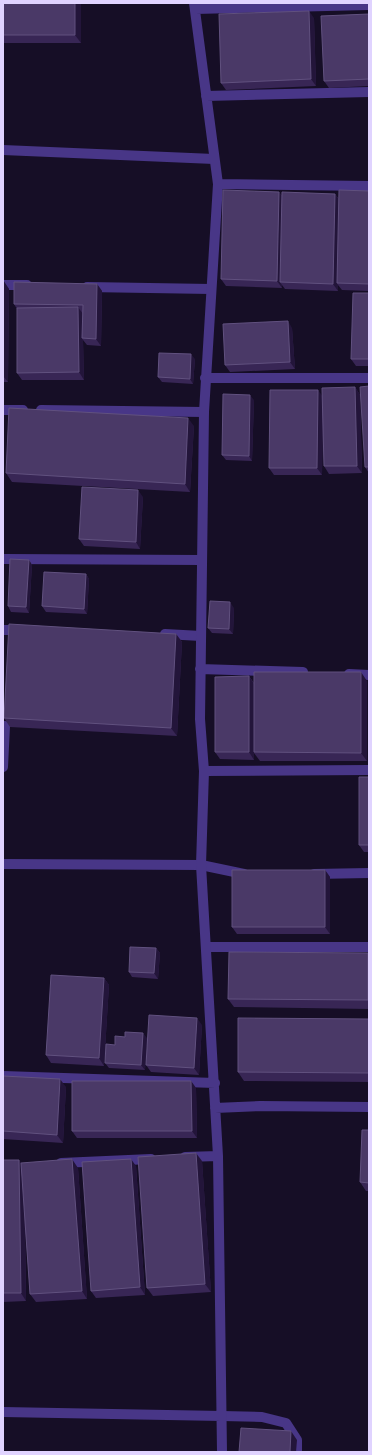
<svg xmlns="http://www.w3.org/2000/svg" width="372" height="1455" font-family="Barlow,sans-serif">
<rect width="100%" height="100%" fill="#160e26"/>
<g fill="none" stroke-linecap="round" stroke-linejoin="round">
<path stroke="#483687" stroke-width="10" d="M3,150L214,159
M3,285H27
M87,287L211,289
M3,410H23
M41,410L204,412
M3,630H21
M165,634L201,636
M3,726H5L3,767
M3,864L201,865L244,874
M314,874L369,873
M206,947H369
M222,1416L262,1417L286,1423L297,1440V1452"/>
<path stroke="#483687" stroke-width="10" d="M194,3L218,184L204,412L200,719L204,771L201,865L218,1156L222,1452
M195,9L369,5
M206,96L369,92
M218,184L369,186
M205,378H369
M3,559L202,560
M200,669L303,672
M349,674L369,675
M204,771L369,770
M3,1076L215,1083
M215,1108L260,1106L369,1107
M185,1157L218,1156
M61,1163L151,1159
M3,1412L222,1416"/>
</g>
<path fill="#382655" d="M3,3H81V43H3Z
M369,14V86L329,88L324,81Z
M314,18L316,86L226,90L221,83Z
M369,191V291L342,290L338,285V291L285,289L282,285V288L226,286L221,279L279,192L282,196L335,194L339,199Z
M3,280L9,289L8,382H3Z
M97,284L102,291L101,346L87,345L83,340L84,380H22L17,373V309L14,304Z
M369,293V366H356L351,359Z
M292,328L295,369L230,372L225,365Z
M195,359L193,384L162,382L158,377Z
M369,386V473L365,467Z
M355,387L360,395L362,473L329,474L324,466L323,417L322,475H274L269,468L322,396Z
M254,400L252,461L226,460L222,455Z
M194,426L190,492L12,482L6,473Z
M143,497L140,549L84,546L79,539Z
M29,560L32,565L29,613L11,612L8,606Z
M86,574L89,579L87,614L46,612L42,606Z
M234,608L233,634L212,633L208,628Z
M176,634L182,642L177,736L10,727L4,718Z
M249,676L254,683L367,681V761H260L254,753V760L220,759L215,752Z
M369,777V852H364L359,845Z
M325,870L330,877V934H237L232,927Z
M156,948L160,953L158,979L132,977L129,972Z
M368,953L369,954V1009L234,1007L228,999Z
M104,978L109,985L104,1066L51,1063L46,1055Z
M369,1019V1082L244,1081L238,1072Z
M202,1025L199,1075L151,1072L146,1065Z
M125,1037L147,1038L145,1070L109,1068L105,1063L115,1045Z
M3,1076L66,1087L63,1143L3,1139Z
M191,1081L196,1088L197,1138H77L72,1131Z
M369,1130V1191H366L360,1182Z
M3,1160H19L21,1163L78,1168L87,1299L36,1302L30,1294L25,1226L26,1301L3,1302Z
M202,1161L211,1292L153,1296L147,1288Z
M136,1166L145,1295L96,1298L91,1291Z"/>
<path fill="#23153a" d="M75,3H81V43L75,35Z
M309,11L314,18L316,86L311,79Z
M279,192L284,199L280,282L282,285V288L277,281Z
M335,194L340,201L337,283L338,285V291L333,284Z
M3,280L9,289L8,382L3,376Z
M97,284L102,291L101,346L96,339Z
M78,307L83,314L82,338L83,340L84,380L79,372Z
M288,321L292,328L295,369L290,362Z
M191,354L195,359L193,384L190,379Z
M355,387L360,395L362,473L357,466Z
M318,390L323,397L322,475L317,468Z
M250,395L254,400L252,461L249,456Z
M188,418L194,426L190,492L185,484Z
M138,490L143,497L140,549L136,542Z
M29,560L32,565L29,613L26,607Z
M86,574L89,579L87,614L84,609Z
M230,602L234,608L233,634L229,629Z
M176,634L182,642L177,736L171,728Z
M361,672L367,681V761L361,753Z
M249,676L254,684V760L249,752Z
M325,870L330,877V934L325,927Z
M156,948L160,953L158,979L154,973Z
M368,953L369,954V1003L368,1000Z
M104,978L109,985L104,1066L99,1058Z
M197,1018L202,1025L199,1075L194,1068Z
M143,1033L147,1038L145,1070L141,1065Z
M60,1079L66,1087L63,1143L57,1135Z
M191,1081L196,1088L197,1138L192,1131Z
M196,1153L202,1161L211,1292L205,1284Z
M72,1159L78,1168L87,1299L82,1291Z
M131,1159L136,1166L145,1295L140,1287Z
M19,1160L24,1168L26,1301L21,1293Z
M291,1431L297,1440L296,1452H290Z"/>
<path fill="#4a3967" stroke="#61517f" d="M3,3H75V35H3Z
M309,11L311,79L221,83L219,14Z
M369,14V79L324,81L321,16Z
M223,190L279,192L277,281L221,279Z
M339,190L369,191V284L337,283Z
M282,192L335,194L333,284L280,282Z
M14,282L97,284L96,339L82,338L83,305L14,304Z
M353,293H369V359H351Z
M78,307L79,372L17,373V308Z
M288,321L290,362L225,365L223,324Z
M159,353L191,354L190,379L158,377Z
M369,386V467H365L360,387Z
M355,387L357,466H324L322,388Z
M270,390H318L317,468H269Z
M223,394L250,395L249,456L222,455Z
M9,408L188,418L185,484L6,473Z
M82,487L138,490L136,542L79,539Z
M10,559L29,560L26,607L8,606Z
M44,572L86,574L84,609L42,606Z
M210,601L230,602L229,629L208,628Z
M9,624L176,634L171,728L4,718Z
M254,672H361V753L254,752Z
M249,676V752H215V677Z
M359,777H369V845H359Z
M232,870H325V927H232Z
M130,947L156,948L154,973L129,972Z
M229,952L368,953V1000L228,999Z
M51,975L104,978L99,1058L46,1055Z
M149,1015L197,1018L194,1068L146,1065Z
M238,1018L369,1019V1073L238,1072Z
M125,1032L143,1033L141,1065L105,1063L106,1044L115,1045V1036L125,1037Z
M3,1076L60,1079L57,1135L3,1131Z
M72,1081H191L192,1131H72Z
M362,1130H369V1183L360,1182Z
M196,1153L205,1284L147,1288L138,1157Z
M72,1159L82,1291L30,1294L21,1163Z
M131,1159L140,1287L91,1291L82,1162Z
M3,1160H19L21,1293H3Z
M241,1428L291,1431L290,1452H239Z"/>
<rect width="372" height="1455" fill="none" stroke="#e0d3ff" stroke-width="8"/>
</svg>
